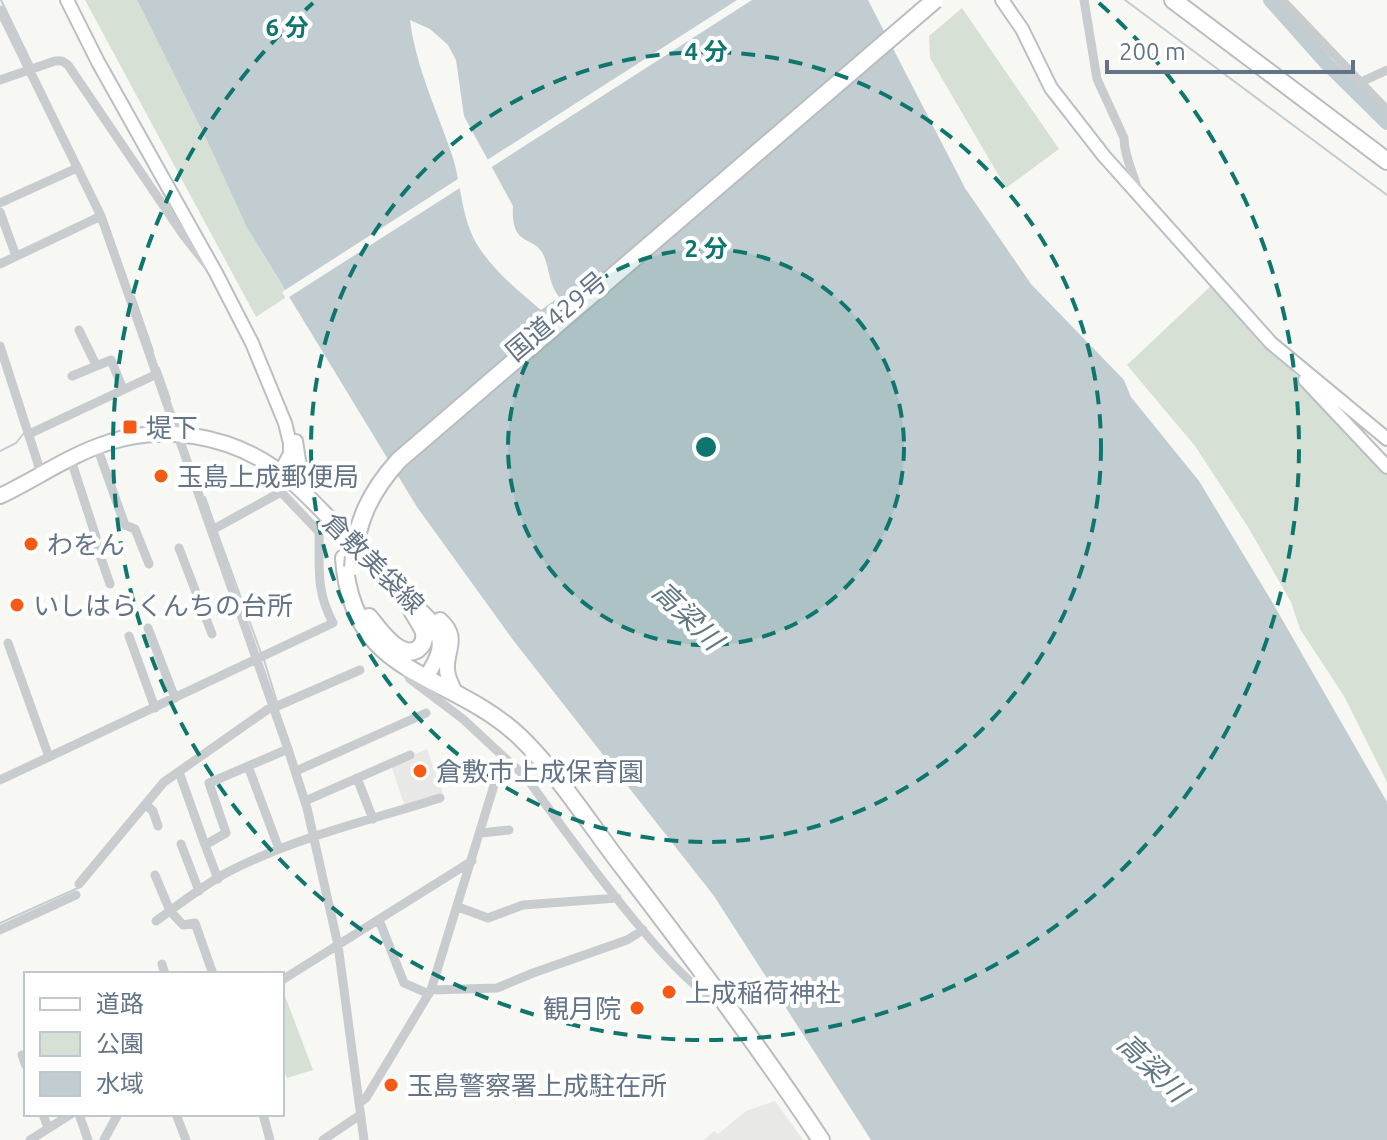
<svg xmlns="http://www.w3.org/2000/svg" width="1387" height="1140" font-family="Ubuntu,'Noto Sans JP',sans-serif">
<rect width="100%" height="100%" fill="#f7f7f3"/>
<path fill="#e8e9e7" d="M427,749L443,793L405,807L391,765Z
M775,1101L803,1140H704L714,1131L718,1134L746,1111Z"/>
<path fill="#d7e0d4" d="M85,0H137L210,147L246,226L288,296L256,317Z
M962,8L1059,149L1006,188L930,58L929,36Z
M1213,284L1387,474V782L1344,696L1300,629L1291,602L1248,527L1195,446L1127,365Z
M282,988L313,1070L287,1078L282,1065Z"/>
<path fill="#c2cdd2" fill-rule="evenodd" d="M137,0H868L965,188L1031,284L1124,380L1131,397L1199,481L1271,600L1387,802V1140H871L714,896L513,640L417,507L246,226L210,147ZM410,20L430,29L448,45L456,60L464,116L513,206C510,249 535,234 544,256C550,271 549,284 559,297L541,310C519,291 496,273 480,249C461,222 462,185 452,155C437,110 416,68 410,20Z"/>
<path fill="#f7f7f3" d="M737,0H752L487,170L484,162Z
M461,177L463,186L286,299L282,292Z"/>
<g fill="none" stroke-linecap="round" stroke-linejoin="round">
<path stroke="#c2cdd2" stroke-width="2" d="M1,0L32,64
M1125,0L1387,195
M134,296L153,351
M159,368L170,399
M0,451L16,443L24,433
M205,497L215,526
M217,532L261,653
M264,660L277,702
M0,923L80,887"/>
<path stroke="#c2cdd2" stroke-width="14" d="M1270,0L1327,64L1387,123"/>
<g stroke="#babfc4" stroke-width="16">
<path id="secondary" d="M67,0L98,62L216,273L252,343L285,423L290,443V454L280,472
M1002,0L1022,29L1051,88L1104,156L1271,343L1387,439
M1305,380L1387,467
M296,441L301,474L309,497"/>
</g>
<g stroke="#bbbec2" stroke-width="18">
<path id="primary" d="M0,496C36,479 71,454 110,442C164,425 226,435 273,467C295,482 313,502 332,521C365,554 397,588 431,621C446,642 440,656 426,677
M440,620C460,638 446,649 447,669C447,678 452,686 456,694"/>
</g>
<g stroke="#babdc0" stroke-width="20">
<path id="highway" d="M1173,0L1387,161
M344,558C352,680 448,669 520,737C559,775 589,823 622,866C690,955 759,1046 821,1140
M369,617C378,628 400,661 418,649C423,645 425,639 424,632C421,623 408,607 403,593"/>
</g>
<path stroke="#c9cccf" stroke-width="9" d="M1084,0L1097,79L1124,138C1124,157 1135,176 1139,195
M1282,0L1387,110
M0,10L101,216L288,749L307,808L338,945L364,1140
M0,80L55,61H62L68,65L184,236L207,265
M1359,83L1387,70
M0,203L77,168
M0,212L16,256
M0,264L101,216
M79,330L96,365
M0,346L42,476
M72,376L111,360L123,389
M29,434L157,374
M97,447L125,525L135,529L149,564
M71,460L96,537
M96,544L110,584
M179,548L212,634
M148,628L175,698
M129,636L155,708
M8,643L49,757
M275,707L360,670
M506,759L526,777C556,819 680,993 722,1002
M248,766L279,849
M296,771L426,713
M179,772L205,845L226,833L209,783L288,749
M357,778L373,819
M0,780L333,623C315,589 320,568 319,532L281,492L212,530
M305,801L410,755
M146,805L153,811L158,826
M481,833L509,830
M181,844L199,891
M205,845L218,879
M155,875L170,911L183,925L195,923L213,974
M79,884L164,782L274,705
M458,907L488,918L523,905L617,898
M379,920L404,983L429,994
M156,921C179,905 203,885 228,872C295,837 368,821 440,798
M0,930L76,895
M162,964L165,974
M282,980L472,861
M431,990L497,988L533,973L627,940L643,930
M22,1055L26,1066
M359,1103L366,1098L431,990L495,782L506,759L463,719L410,679L405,670
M43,1114L48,1128
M79,1114L88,1140
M176,1114L186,1140
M263,1114L270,1140
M30,1140L71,1114
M104,1140L118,1114
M323,1140L360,1115"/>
<use href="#secondary" stroke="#fff" stroke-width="12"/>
<use href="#primary" stroke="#fff" stroke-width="14"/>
<use href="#highway" stroke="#fff" stroke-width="16"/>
<g stroke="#babdc0" stroke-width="20" stroke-linecap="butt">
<path id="highway-bridge" d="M353,567C355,523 370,492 399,460L935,0"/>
</g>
<use href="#highway-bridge" stroke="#fff" stroke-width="16"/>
</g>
<circle cx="706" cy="447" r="198" fill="#0f766e" fill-opacity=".12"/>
<g fill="none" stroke="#0f766e" stroke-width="4" stroke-dasharray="14 10">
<circle cx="706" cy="447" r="198"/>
<circle cx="706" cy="447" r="395"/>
<path d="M1099 3A593 593 0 1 1 313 3"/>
</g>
<g fill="#f65a15" stroke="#fff" stroke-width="3">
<rect x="122" y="419" width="16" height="16" rx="4"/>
<circle cx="161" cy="476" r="8"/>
<circle cx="31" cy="544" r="8"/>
<circle cx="17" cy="605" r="8"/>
<circle cx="420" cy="771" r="8"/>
<circle cx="669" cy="992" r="8"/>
<circle cx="637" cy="1008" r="8"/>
<circle cx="391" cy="1085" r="8"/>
</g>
<g text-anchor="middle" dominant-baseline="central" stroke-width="8" stroke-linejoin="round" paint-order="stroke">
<g font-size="26" fill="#637488" stroke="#fff">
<text transform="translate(556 316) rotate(-40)">国道429号</text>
<text transform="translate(374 563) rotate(45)">倉敷美袋線</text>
</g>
<g font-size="26" fill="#637488" stroke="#fff" text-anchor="start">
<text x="146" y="427">堤下</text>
<text x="177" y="476">玉島上成郵便局</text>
<text x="47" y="544">わをん</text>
<text x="33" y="605">いしはらくんちの台所</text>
<text x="436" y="771">倉敷市上成保育園</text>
<text x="685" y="992">上成稲荷神社</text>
<text x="621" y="1008" text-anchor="end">観月院</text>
<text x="407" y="1085">玉島警察署上成駐在所</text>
</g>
<g font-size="28" font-style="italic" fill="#5f7784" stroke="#fff">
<text transform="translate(688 615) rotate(44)">高梁川</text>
<text transform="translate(1153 1067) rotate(44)">高梁川</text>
</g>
</g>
<circle cx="706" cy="447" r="12" fill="#0f766e" stroke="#fff" stroke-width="4"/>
<g font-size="24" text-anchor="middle" font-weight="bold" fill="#0f766e" stroke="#fff" stroke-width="8" stroke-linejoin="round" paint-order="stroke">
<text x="287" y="36">6 分</text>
<text x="706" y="60">4 分</text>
<text x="706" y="257">2 分</text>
</g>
<rect x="24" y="972" width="260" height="144" fill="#ffffff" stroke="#c1c7cf" stroke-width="2"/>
<rect x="40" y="998" width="40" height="12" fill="#ffffff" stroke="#c1c7cf" stroke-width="2"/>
<text x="96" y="1012" font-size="24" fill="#637488">道路</text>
<rect x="40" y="1032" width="40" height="24" fill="#d7e0d4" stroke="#c1c7cf" stroke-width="2"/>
<text x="96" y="1052" font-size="24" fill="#637488">公園</text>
<rect x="40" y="1072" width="40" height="24" fill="#c2cdd2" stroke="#c1c7cf" stroke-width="2"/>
<text x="96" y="1092" font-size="24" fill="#637488">水域</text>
<path d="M1107 60v12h246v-12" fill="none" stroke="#637488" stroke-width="4"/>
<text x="1119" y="60" font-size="24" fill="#637488" stroke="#ffffff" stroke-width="6" paint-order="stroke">200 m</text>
</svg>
